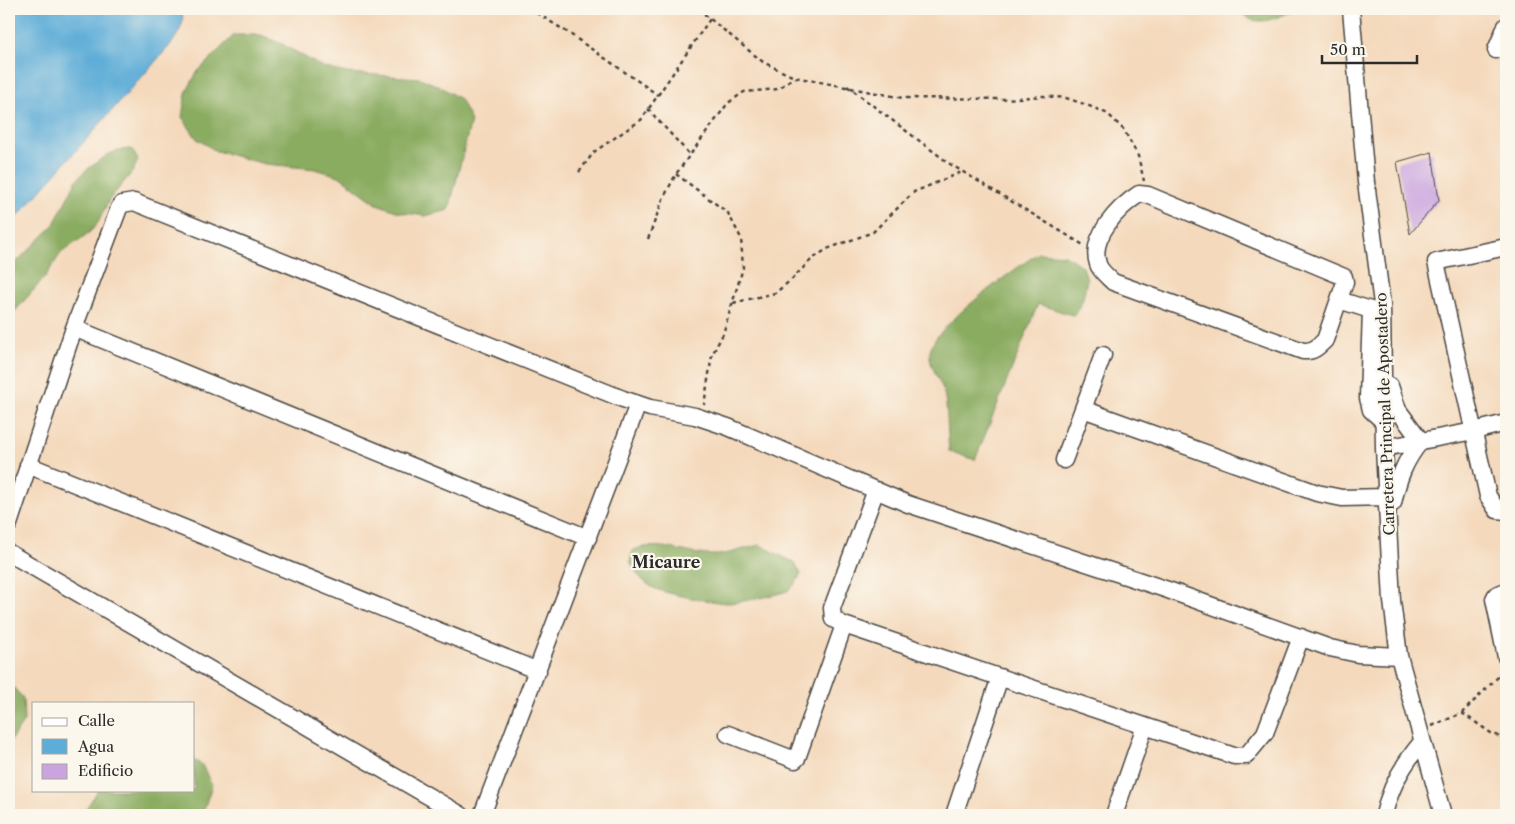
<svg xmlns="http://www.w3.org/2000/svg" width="1515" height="824" font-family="'Libre Caslon Text',serif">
<rect width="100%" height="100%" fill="#fbf7ec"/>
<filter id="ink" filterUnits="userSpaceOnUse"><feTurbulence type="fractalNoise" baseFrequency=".02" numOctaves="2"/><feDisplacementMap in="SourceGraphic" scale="10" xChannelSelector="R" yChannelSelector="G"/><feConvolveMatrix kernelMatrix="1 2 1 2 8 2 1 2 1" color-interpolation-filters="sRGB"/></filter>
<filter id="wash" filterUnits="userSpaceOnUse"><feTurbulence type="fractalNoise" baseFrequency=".0096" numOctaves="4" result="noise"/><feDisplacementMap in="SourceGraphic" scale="20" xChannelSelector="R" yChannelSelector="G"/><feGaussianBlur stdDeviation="1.12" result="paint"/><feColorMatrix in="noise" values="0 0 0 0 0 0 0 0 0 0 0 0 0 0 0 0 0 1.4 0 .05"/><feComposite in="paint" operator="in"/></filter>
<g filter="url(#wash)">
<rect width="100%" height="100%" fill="#f4d9bc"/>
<path fill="#8aac60" stroke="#5a6c46" d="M1237,9H1303C1278,13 1260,34 1237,9Z
M234,35H261L282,44L322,67L347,73L420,78L441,87L460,99L471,121L449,210L425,216L399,212L377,204L339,176L315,169L265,164L216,151L197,139L182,117L186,93L197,72Z
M132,149L138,160L133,171L109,200L98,223L90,232L61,253L45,277L9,318V269L53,226L76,181L85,171L107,155L119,150Z
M1039,253L1065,255L1083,267L1087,279L1083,299L1075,316L1038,304L975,460L949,451C947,434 948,404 943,390C939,378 928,365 930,351C933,327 1017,267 1039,253Z
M760,545L795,563L801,574C797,581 794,587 787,591C778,595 737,603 727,603C712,602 663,594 652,587C641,581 635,571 630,561L633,550C658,540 684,554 710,555C726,556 744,548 760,545Z
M9,683L23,698L24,721L9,743Z
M194,760L202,765L212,785L202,815H82L98,790H194Z"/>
<path fill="#5eadd8" stroke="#446c82" d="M9,9H181C186,23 179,32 172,43L9,226Z"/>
<g id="blocks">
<path fill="#caa4df" d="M1432,152L1439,200L1410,234L1397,162Z"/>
</g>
</g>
<g filter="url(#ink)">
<use href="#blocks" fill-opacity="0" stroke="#494541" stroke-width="1"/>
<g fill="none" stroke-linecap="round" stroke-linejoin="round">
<g stroke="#494541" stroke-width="19">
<path id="minor" d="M1351,9L1366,182L1382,304L1384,448L1392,601L1399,656L1443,815
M1496,50L1506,26
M1139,194L1148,195L1344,277L1345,282L1325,340C1318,347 1313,352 1303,351L1113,282C1108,277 1100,271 1098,264C1089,237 1119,207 1139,194Z
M1506,247L1436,262L1488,496L1497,510L1506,511
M1339,300L1380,313
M1371,311L1368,398L1371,410L1385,423
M74,328L588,538
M1390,386L1398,410L1421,441C1405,460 1398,479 1393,503
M1083,409L1317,493L1342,498L1387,497
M1384,448L1474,431L1506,423
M1064,460L1103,355
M28,465L538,671
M876,490L832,608L833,619L844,625L1234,756H1246L1265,733L1301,637
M9,524L74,328L119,208L122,204L134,202L623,399L650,408L695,416L728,427L908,504L1168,590L1330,648L1358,654L1399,656
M9,553L461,815
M1506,591L1496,595L1494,599L1506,657
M728,734L795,760L797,758L844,625
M482,815L638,404
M954,815L1000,677
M1114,815L1145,726
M1384,815C1390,787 1403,764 1422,742"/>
</g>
<path stroke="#494541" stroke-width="2.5" stroke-dasharray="4 4" stroke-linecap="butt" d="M530,9L564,30L658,95
M698,9L763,62L794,77L903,98L1006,99L1043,96L1066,98L1087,105L1108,114L1124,130L1138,156L1144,181
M847,86L950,164L1085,246
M648,109L690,155
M579,172L594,152L641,120L710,19
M676,174L728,213L741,238L743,268L723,334L712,355L704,405
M648,239L663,199L676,174L728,103L744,92L778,89L794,77
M733,303L775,293L791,280L812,259L827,249L873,232L914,192L962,172
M1462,713L1491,733L1506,739
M1432,726L1462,713L1504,671"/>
<use href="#minor" stroke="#fff" stroke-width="16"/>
</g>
</g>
<g text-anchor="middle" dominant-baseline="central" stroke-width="4.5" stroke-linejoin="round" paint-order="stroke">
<g font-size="15" fill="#2b2b2b" stroke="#fbf7ec">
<text transform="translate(1385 414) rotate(-92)">Carretera Principal de Apostadero</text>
</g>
<g font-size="16" font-weight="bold" fill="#2b2b2b" stroke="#fbf7ec">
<text x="666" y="562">Micaure</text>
</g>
</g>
<rect width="1515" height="824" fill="none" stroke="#fbf7ec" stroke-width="30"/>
<rect x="32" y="702" width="162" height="90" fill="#fbf7ec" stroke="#a8a59f"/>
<rect x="42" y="718" width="25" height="8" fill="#ffffff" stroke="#a8a59f"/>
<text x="78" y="726" font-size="15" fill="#2b2b2b">Calle</text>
<rect x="42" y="739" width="25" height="15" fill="#5eadd8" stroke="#a8a59f"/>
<text x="78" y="752" font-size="15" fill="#2b2b2b">Agua</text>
<rect x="42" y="764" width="25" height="15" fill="#caa4df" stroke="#a8a59f"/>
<text x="78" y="776" font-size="15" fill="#2b2b2b">Edificio</text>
<path d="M1322 55v8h95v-8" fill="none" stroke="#2b2b2b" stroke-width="2.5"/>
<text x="1330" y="55" font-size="15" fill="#2b2b2b" stroke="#fbf7ec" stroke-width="4" paint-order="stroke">50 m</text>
</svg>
